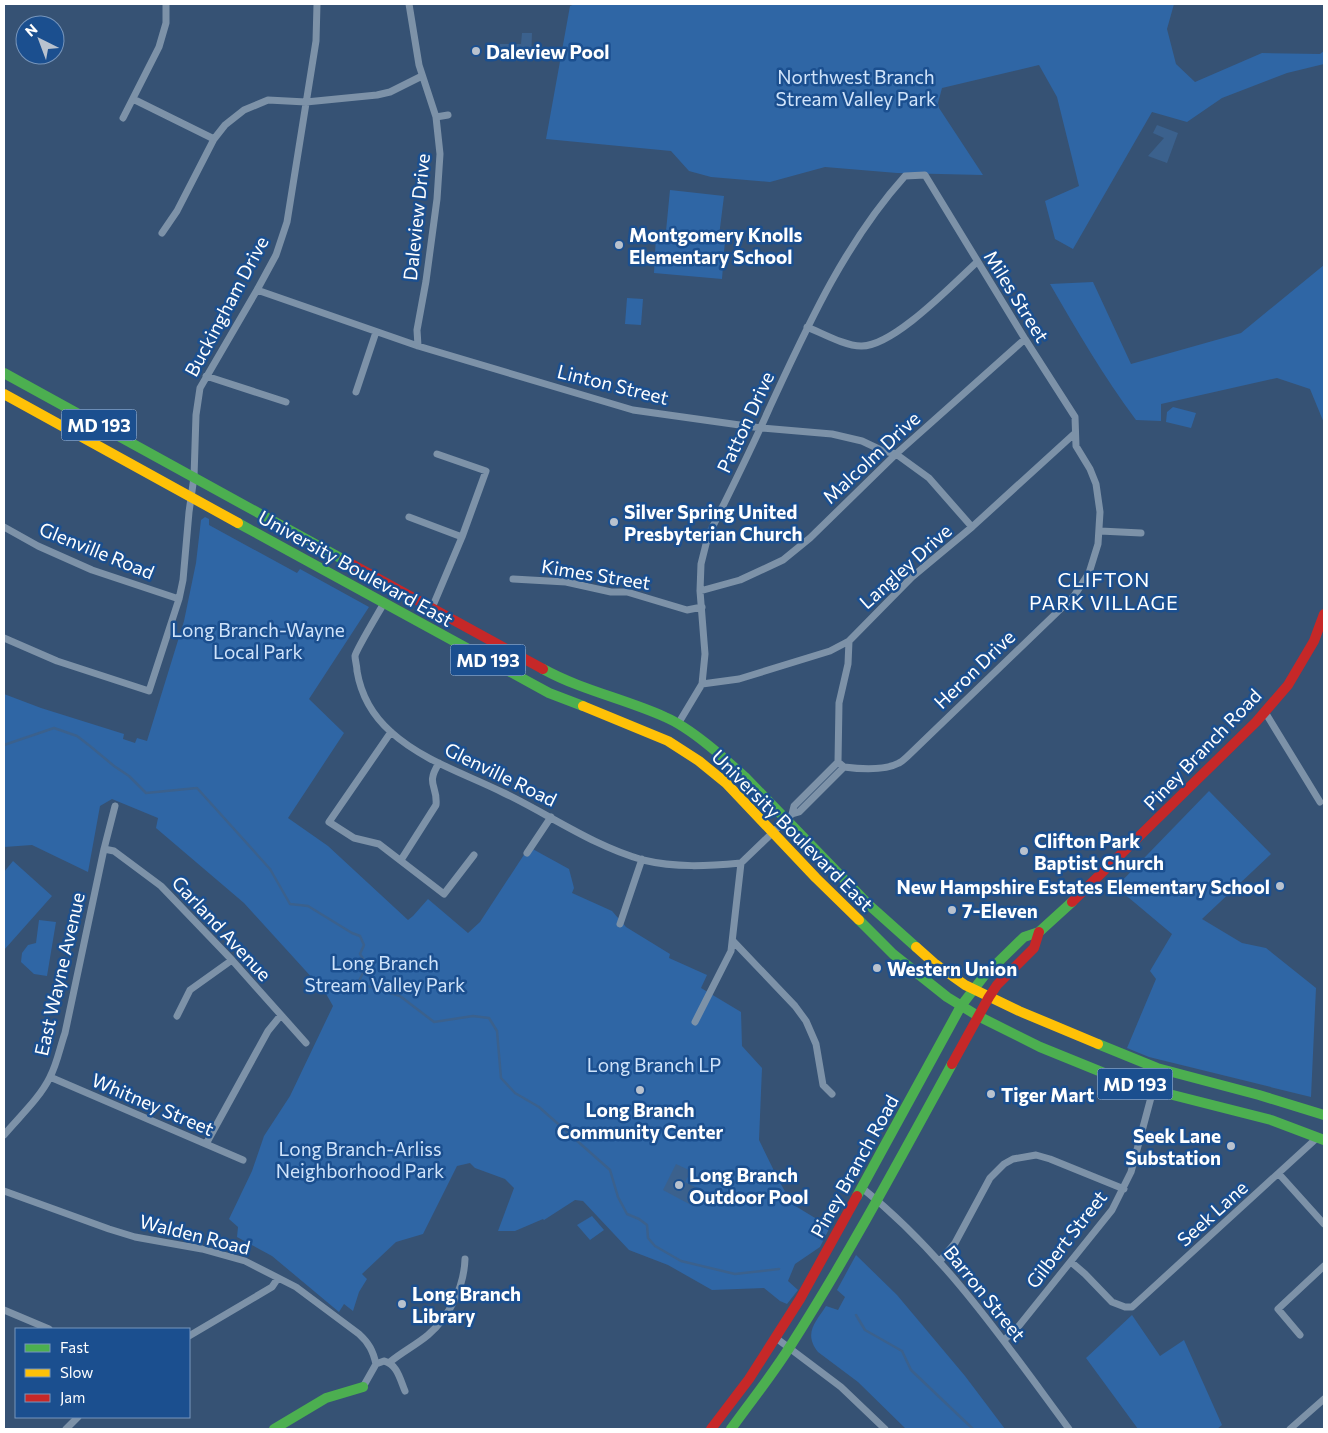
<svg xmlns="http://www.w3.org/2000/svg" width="1328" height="1433" font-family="Commissioner,sans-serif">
<rect width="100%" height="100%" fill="#365274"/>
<path fill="#2f66a5" d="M575,4H1174L1167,29L1176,64L1195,82L1262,53L1320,54L1324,51V64L1287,73L1222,98L1187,122L1152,112L1073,249L1055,239L1045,201L1079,186L1057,97L1039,65L942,88L938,103L939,108L983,175L897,173L825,167L770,182L711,177L689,171L671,151L546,139L570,6Z
M670,190L724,196L719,236L666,231Z
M656,236L725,240L722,279L654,273Z
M1324,265V423L1310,389L1277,378L1161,404V421L1136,420C1104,377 1077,331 1050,284L1093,282L1131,364L1241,333Z
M627,298L643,299L641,325L625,324Z
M1173,407L1196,413L1191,428L1166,422L1167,412Z
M205,517L209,519V525L297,573L300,569L369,607L309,699L344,733L288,818L328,846L408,920L413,916L428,899L468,933L480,922L529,847L569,869L574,888L572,893L612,911L626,927L670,954L669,958L707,975L701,988L741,1012L742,1046L762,1068L759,1140L778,1179L792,1204L830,1227L820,1247L795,1264L788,1281L798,1290L787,1304L780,1301L764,1288L712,1290L668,1265L629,1250L583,1201L575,1200L544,1220L543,1219L515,1231H498L514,1188L505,1179L475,1168L470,1163L457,1166L423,1234L396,1242L362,1274L367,1279L359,1292L353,1311L344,1304L339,1312L272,1256L237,1237L238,1227L229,1219L252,1171L264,1136L290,1096L333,1006L325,992L244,903L156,828L158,818L112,799L100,806L88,872L32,845L4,847V694L41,708L124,734L123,739L135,743L137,738L147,741L184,621L196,563L201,520Z
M1209,791L1271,854L1202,919L1242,943L1266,948L1316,988L1311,1097L1149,1057L1127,1048L1156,979L1150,971L1172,934L1116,887Z
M13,861L52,896L4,950V872Z
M39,920L56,922L47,976L34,974L21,962L22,953L28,945L36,943Z
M592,1216L604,1230L590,1240L577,1225Z
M856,1255L897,1295L965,1376L1005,1429H906L858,1382L818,1352C803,1333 816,1322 826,1306L838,1310L845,1297L837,1290Z
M1132,1315L1160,1356L1184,1340L1222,1425L1217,1429H1138L1086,1358Z"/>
<path fill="#3b618d" d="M522,33H532L531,60L500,61V44H521Z
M1157,125L1178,133L1167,163L1148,156L1164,138L1153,133Z
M676,1164L691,1171L685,1182L699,1189L691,1205L663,1190Z"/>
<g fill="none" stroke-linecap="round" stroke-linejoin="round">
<path stroke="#3b618d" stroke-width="2.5" d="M4,745L54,728L77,736L90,746L114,766L129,776L146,793L197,788L270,869L290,904L308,906L352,933L360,936L364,945L360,954L367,965L358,983L400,996L434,1022L473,1016L489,1018L497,1031L501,1078L515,1093L539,1107L610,1170L618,1197L627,1214L639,1219L647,1225L648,1238L655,1246L681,1261L735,1274L779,1269
M856,1315L865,1330L902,1351L911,1370L973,1429"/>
<path stroke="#7d92a8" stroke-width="7" d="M409,4L419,65L436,117L440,154L437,199L426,281L417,330L418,346
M133,99L214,139
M436,117L448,115
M123,118L159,47L166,23V4
M162,233L177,211L214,139L225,125L244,110L268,100L306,102L377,95L390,92L422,76
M257,290L418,346L633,410L761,428L832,434L862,441L881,450L896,454L929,478L972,527
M807,327C822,333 845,346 861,346C893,347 953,284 977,262
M206,376L286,402
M356,392L376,332
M437,454L486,471L462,537
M409,517L462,537L432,608
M4,527L38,546L92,570L179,599
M1100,531L1141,533
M513,579L566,582L611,592H627L687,610L702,607
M700,591L740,580L783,560L810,538L896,454L1025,339
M384,603C379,612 356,650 355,656C355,660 357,666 357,671C361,695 373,716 391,732C423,761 466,774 504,793C550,815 593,846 643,860C676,868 708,866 741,863
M4,638L57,661L149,691L179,599L183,580L189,512L194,477L196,415L200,388L257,290L276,255L287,222L316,41L317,4
M702,684L739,679L830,651L849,641
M1265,712L1320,802
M678,724L702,684L705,654L700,591L701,564L708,536C729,494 750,452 769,409C807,327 844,244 905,176L925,175L1025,339L1075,417L1076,446L1090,469L1096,484L1100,512L1098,544L1089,573L1074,596L911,753C908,756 903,761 899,763C884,771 859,769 844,767
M391,732L329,822L354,838L379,844L444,894L474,855
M844,767L838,762L839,703L848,664L849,641L912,577L972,527L1074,434
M792,814L794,806L838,762
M104,849L114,851L161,886L232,960L306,1043
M527,853L551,817
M401,860L436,805C438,785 425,785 439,763
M620,924L642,859
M733,941L795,1006L806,1021L816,1044L823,1085L832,1094
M177,1016L190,990L232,960
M695,1022L731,951L741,863L792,814L799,812L844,767
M50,1077L243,1160
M4,1135C18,1118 40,1098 50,1077C57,1064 60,1047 65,1033L104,849L115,806
M206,1144L268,1031L281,1015
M1279,1174L1324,1224
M862,1188C946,1255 1006,1344 1069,1429
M4,1191L109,1229L135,1237L202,1249L245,1261L296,1287L359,1334C369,1343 373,1351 376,1364
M940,1261L955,1243L990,1178L1004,1164L1013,1159L1036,1155L1050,1159L1124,1189
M1071,1262L1085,1274L1112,1302L1125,1307H1132L1318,1137
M4,1310L49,1329
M1300,1335L1278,1309L1324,1266
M189,1336L272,1287L278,1278
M776,1338L841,1387L885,1429
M1004,1340L1018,1327L1112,1210L1131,1172L1153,1090
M390,1362C402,1352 416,1345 428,1335C450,1316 464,1287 465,1259
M363,1387L376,1364L384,1361C397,1364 400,1379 405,1391
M66,1429L78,1417
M1290,1429L1324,1399"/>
<path stroke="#4caf50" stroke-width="10" d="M4,373L344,560
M238,523L549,693L583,706
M543,669C581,690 625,699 665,717C691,728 724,758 745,777L869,905L916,947
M859,920L893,954L947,997L978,1016L1040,1047L1104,1073L1153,1090L1271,1120L1324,1140
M1098,1044L1157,1068L1259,1095L1324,1115
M857,1196L961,1006L984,976L1024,937L1039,932L1072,902
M274,1429L326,1398L363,1387
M731,1429C751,1401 773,1374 791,1345C849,1254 900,1159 952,1064"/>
<path stroke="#ffc107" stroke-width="10" d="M4,394L238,523
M583,706L668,741L699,761L726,783L816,878L859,920
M916,947L934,963L965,985L1019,1011L1098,1044"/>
<path stroke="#c62828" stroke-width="10" d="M344,560L543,669
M1072,902L1256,722L1288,685L1314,641L1324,614
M952,1064L989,997L997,985L1034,948L1039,932
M711,1429L749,1379L800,1299L857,1196"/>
</g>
<g fill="#b9c2ce" stroke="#1b4f8f" stroke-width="2">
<circle cx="476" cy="51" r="5"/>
<circle cx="619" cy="245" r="5"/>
<circle cx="614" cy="522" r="5"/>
<circle cx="1024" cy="851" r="5"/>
<circle cx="1280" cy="886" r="5"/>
<circle cx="952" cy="910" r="5"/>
<circle cx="877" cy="968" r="5"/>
<circle cx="640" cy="1090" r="5"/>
<circle cx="991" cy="1094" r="5"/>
<circle cx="1231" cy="1146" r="5"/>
<circle cx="679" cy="1185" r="5"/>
<circle cx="402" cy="1304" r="5"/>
</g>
<g text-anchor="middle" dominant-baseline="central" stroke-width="5" stroke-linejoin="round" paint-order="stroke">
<g fill="#1b4f8f" stroke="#bbcadd" stroke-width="1">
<rect x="61.5" y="409.5" width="75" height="31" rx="4"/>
<rect x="450.5" y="644.5" width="75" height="31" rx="4"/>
<rect x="1097.5" y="1068.5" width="75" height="31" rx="4"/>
</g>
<g font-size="18" font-weight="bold" fill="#fff">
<text x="99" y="425">MD 193</text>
<text x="488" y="660">MD 193</text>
<text x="1135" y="1084">MD 193</text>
</g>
<g font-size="19" font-weight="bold" fill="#fff" stroke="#1b4f8f" text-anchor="start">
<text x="486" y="51">Daleview Pool</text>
<text x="629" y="234">Montgomery Knolls<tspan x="629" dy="22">Elementary School</tspan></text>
<text x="624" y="511">Silver Spring United<tspan x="624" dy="22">Presbyterian Church</tspan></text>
<text x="1034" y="840">Clifton Park<tspan x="1034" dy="22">Baptist Church</tspan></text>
<text x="1270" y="886" text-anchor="end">New Hampshire Estates Elementary School</text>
<text x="962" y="910">7-Eleven</text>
<text x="887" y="968">Western Union</text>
<text x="1001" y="1094">Tiger Mart</text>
<text x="640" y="1109" text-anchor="middle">Long Branch<tspan x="640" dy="22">Community Center</tspan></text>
<text x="1221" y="1135" text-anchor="end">Seek Lane<tspan x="1221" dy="22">Substation</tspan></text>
<text x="689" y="1174">Long Branch<tspan x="689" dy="22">Outdoor Pool</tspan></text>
<text x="412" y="1293">Long Branch<tspan x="412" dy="22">Library</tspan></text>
</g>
<g font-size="19" fill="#cfe3fa" stroke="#1b4f8f">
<text x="856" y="76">Northwest Branch<tspan x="856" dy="22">Stream Valley Park</tspan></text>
<text x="258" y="629">Long Branch-Wayne<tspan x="258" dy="22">Local Park</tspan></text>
<text x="385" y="962">Long Branch<tspan x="385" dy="22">Stream Valley Park</tspan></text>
<text x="654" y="1064">Long Branch LP</text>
<text x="360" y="1148">Long Branch-Arliss<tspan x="360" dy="22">Neighborhood Park</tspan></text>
</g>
<g font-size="19" fill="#fff" stroke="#1b4f8f">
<text transform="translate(416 217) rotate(-84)">Daleview Drive</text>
<text transform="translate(1017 296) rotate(58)">Miles Street</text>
<text transform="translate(226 306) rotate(-62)">Buckingham Drive</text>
<text transform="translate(613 384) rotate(14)">Linton Street</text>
<text transform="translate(745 422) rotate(-65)">Patton Drive</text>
<text transform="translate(871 457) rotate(-43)">Malcolm Drive</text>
<text transform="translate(97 550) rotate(22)">Glenville Road</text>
<text transform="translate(905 566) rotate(-42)">Langley Drive</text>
<text transform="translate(356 568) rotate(29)">University Boulevard East</text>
<text transform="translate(596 574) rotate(9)">Kimes Street</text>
<text transform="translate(974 669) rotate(-44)">Heron Drive</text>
<text transform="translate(1202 749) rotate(-46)">Piney Branch Road</text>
<text transform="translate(501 774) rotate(26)">Glenville Road</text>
<text transform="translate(793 830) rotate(45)">University Boulevard East</text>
<text transform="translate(222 928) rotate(47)">Garland Avenue</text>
<text transform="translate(59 974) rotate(-77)">East Wayne Avenue</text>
<text transform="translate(153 1104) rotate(23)">Whitney Street</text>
<text transform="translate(854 1166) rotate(-61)">Piney Branch Road</text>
<text transform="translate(1212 1213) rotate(-42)">Seek Lane</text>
<text transform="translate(195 1234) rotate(14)">Walden Road</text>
<text transform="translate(1066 1239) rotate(-52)">Gilbert Street</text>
<text transform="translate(985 1293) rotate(51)">Barron Street</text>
</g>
<g font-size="20" letter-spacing="1" fill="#fff" stroke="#1b4f8f">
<text x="1104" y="579">CLIFTON<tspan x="1104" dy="23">PARK VILLAGE</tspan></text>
</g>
</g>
<rect width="1328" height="1433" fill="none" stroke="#ffffff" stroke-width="10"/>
<rect x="15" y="1328" width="175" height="90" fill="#1b4f8f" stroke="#7695bc"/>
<rect x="25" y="1344" width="25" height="8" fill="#4caf50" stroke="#7695bc"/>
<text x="60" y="1353" font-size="15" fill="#ffffff">Fast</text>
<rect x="25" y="1369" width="25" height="8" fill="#ffc107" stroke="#7695bc"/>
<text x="60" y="1378" font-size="15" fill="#ffffff">Slow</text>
<rect x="25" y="1394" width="25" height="8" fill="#c62828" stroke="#7695bc"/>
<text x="60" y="1403" font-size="15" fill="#ffffff">Jam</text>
<g transform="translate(40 40) rotate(318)"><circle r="24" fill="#1b4f8f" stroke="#7695bc"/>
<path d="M0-4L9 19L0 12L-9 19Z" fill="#b9c2ce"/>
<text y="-8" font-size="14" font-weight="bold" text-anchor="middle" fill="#ffffff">N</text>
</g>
</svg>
